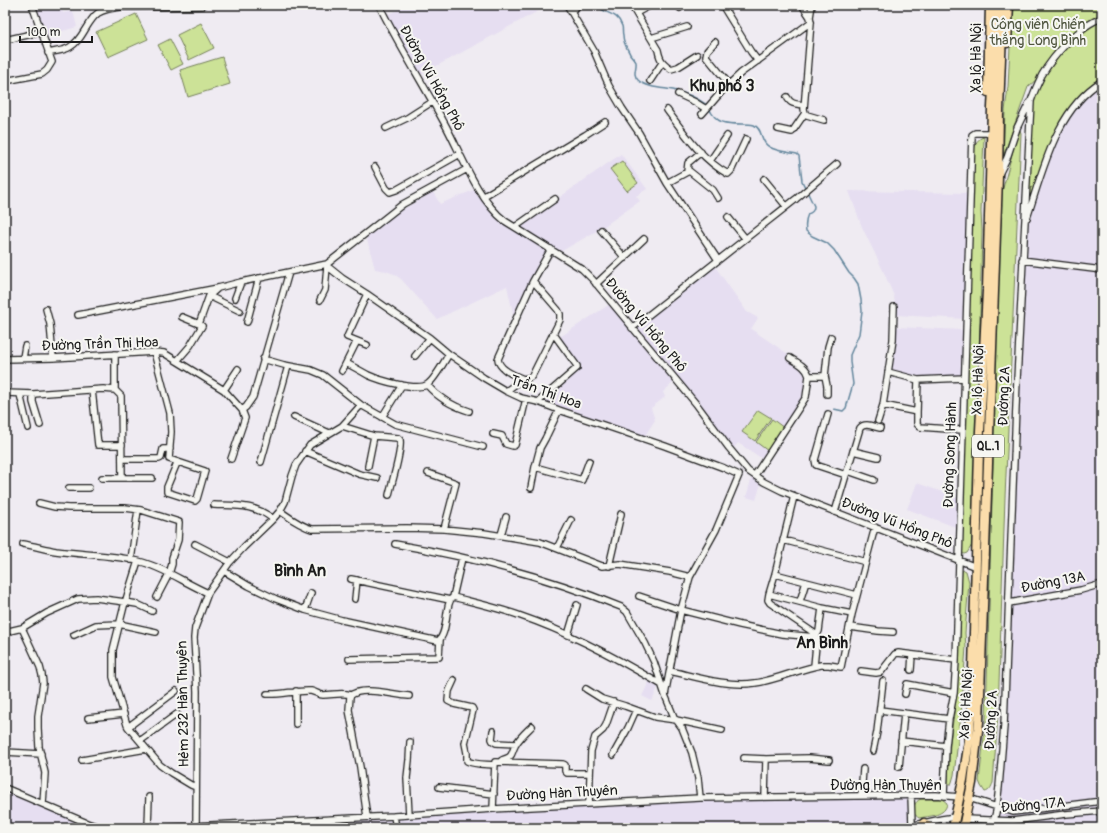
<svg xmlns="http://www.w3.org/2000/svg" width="1107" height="833" font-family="Pangolin,sans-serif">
<rect width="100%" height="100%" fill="#efebf2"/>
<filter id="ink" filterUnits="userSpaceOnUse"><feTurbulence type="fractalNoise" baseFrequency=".025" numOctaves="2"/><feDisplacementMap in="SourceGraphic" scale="8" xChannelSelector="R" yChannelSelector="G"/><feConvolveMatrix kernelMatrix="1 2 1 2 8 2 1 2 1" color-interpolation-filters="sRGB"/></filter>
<g filter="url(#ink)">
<path fill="#e6def1" d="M34,5H61L63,13L73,11L77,27L44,36Z
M408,5H537L540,10L420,75L387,15Z
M1102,83V828H995L1002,787L1006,727L1020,379L1028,219L1055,139L1073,110L1084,97Z
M621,154L647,189L636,196L640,201L600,229L560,252L519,226Z
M476,189L490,211L495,216L503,223L548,251L514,317L507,286L437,319L401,279L394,274L386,271L375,269L366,236L400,211L433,192L440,204Z
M849,191L967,193L965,319L896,315L894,296L881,266L862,227Z
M714,265L747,312L758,318L751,329L807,367L809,387L766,461L738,443L733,449L635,327Z
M610,304L674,382L663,392L665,397L651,408L655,420L644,437L539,400L578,372L580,368V365L560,337Z
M895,327L964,330L963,376L918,378L890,371Z
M752,477L761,483L756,500L746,497Z
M917,483L959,498L958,528L907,509Z
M650,680L659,685L652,701L642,696Z
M5,791L85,825L93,828H5Z
M896,798H909L912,828H207L396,819L493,812L701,801Z"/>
<path fill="#cce297" stroke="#747f5a" d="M1012,5H1102V15L1092,19L1081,27L1058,48L1038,78L1028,87L1003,157L1005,111L1008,87Z
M136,14L148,39L108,57L96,32Z
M1102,21V81L1083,95L1053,138L1027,215L1033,101L1045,76L1062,52L1085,31L1095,24Z
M201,23L214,48L189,60L177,35Z
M170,39L183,64L171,70L158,45Z
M222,57L230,84L188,97L180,70Z
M1020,130L1021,133L1005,497L998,714L993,783C991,787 990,791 985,792L981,786L979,781L986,720L999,242L1001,225L1002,192L1018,131Z
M984,137L981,212L982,231L979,360L972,545L967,553L964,554L961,553L973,155C975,147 975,139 984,137Z
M622,161L638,183L627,191L610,169Z
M758,410L771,418L755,441L742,432Z
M772,419L784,428L768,451L756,442Z
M964,570L966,571L969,582L965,633L966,647L961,715L954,775L952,782L951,784H948V781L950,742L957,692L960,630V603L962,571Z
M921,799H942L947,803C946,816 929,816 919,818C910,813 913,802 921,799Z"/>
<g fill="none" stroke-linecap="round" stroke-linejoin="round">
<path stroke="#63869c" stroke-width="1.5" d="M597,5C606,16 617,11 622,26C623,29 622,32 623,35C623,40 626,47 629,52C630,56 634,58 636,62C637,68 632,74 638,80C647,88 662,88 673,90C684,92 698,98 707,105
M709,108C716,124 726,124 742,124C746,124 750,124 754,125C762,129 760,136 765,143C771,151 787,152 797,154L799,156L802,181L814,206C814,211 812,212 808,214C805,220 805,224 806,231L812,236L827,243L834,250L849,273L854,278L858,284L861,300L862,311L859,334L850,355V362L853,384L846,408L843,411L834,409"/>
<g stroke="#1c1c1c" stroke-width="8">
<path id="minor" d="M379,5C399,46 424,85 446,126C462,156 478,200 505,221L582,269L593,280L697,405L729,448L748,471L764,482L782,491L976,567
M567,5L594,51L609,86L622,108L639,133L667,183L718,260
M631,5L658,50C660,61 663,63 671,69L678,67L697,55
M678,5L680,8
M722,5L751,52L758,61
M802,5L810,17
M812,5L810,17L811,22L804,109L805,113L807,115L824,120
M571,11L579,5
M636,13L651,5
M651,38L687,27
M5,40L41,32
M715,42L707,51L706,56L729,84
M48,53C55,51 64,51 70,47C83,40 86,22 98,13C105,9 112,8 120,7L202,6
M5,81L42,74L47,70L52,62L32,5
M650,81L662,63
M678,94L695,102L706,109
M787,97C791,105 797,104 804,105
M667,110C684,133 702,160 728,174L731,171L746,139
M702,114L723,90L741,73L811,22
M386,128L407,118L432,102
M778,129L792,132L805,113
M710,161L727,136
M375,167L386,188L390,192L396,190L460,154
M688,170L713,190L718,198
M999,174L1007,158L1017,128L1029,103
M764,179L786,206
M667,183L687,172L688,163L701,152
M484,196L585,135L605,122
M728,217L745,238
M1027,218C1043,170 1056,109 1102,81
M515,227L555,199
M601,230L625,258
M1022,260L1102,270
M327,264V266L342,278L367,294L430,338L449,354L484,378L506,391L521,398L538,402L559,410L665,446L724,468L739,475
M596,284L644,239
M367,294L347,337L367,345
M209,296L240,311
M235,298L241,282
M320,300L325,290L327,266
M46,309L50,324L53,358
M78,315L218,288L241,282L327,264L403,204L467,169
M182,317L199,324
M247,322L259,278
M632,328L796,199L837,164
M154,352L170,413L171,432L169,459L205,471L197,499L195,501L167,492V487L177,463
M415,356L430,338
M23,358L25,346
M790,358C798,363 807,367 809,376
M5,359L53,358L154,352L164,353L224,390L242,410L245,418L231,459
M263,359L284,365L311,370L323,375L361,405L395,424L483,447
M177,361L190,346L202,326L199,324L209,296L218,288
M346,363L357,341
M342,371L346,363C354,367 361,371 368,375C379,380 418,392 428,384C435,379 444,362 449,354
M888,372L918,380L964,378
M825,376L827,386V394
M523,379C515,375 499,370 498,359L533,281L551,249
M427,385C439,399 452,406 469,411
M92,390L98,445H122
M115,390V354
M224,390L238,369
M506,391L523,379L529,378L532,376L560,320V314L558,310L533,281
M5,393L33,394L103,389L115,390L121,396L122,478
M20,394L28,428
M33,394V402L40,425
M538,402L577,368V366L553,333
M883,405L917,412V424L920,427L962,430
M242,410L246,407L253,397L289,272
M559,410L545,439L540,448L535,467L582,480L589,461
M917,412L918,380
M828,414L815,460L816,465L846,475
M294,417L329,433
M382,417L402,385
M878,421L883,405L893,340L894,307
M342,426L374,436L398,438L400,440C402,452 392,481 389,495
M493,434L502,436L506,444L513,446L515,445L526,399
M305,451L359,474L377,478
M853,451L878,457
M122,459H159L161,458L163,449H170
M261,462L288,366
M368,466L374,436
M848,471L874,480
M428,473L456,483L444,529
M755,475L806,397L809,376H825L828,347L831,337
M102,478H152
M69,488H89
M531,488L535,467
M794,496L775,574L769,594L768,600L770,603L817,635L814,666
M39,503L55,507L69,508H125L141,510L179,522L178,540L172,558V564L169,574L157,597
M214,505C237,506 254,504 273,519
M280,511C290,518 300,526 312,529L407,528L444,529L484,533L540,542L602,566L620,564L626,565L670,572L690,577
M835,512L860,428C865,422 874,427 880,428
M501,535L506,517
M783,540L866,562
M23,544C34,546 45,549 56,551C83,555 111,554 138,561C163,567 185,583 208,593
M195,544L230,562
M395,544C471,557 550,578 621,607L627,612L645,643L654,662L665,695
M557,548L571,520
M131,560L138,510
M138,561L124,606L113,650V677L127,725L128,727L160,765L171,773L191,785L196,787
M609,566L621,514
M224,571L249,586L276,599L305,610L342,620L438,641C449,633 444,603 453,597L462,558
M775,574L857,595
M351,579L450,600
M769,594L822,608L852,614
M639,596L681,610L740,625L782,634L816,637
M453,597C476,603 499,608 521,616C571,633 617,658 662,685
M355,599L357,580
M800,601L806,582
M1009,603L1081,590L1102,584
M305,610L311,593
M850,627L878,631L893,632
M22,628L40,667L42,675L43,683L38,716V728L39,747L45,773L43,804
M5,632L22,628L47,613L78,599L96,598L125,602L137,604L152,611
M74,635L96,625L119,624L156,632
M568,635L577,605
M817,635L819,631L822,608
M349,659L439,657L440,640
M911,670L912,655
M670,671C697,677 727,687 755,683C777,680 799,669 821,665H829L841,667L852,614L875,527
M861,671L876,673L881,672L895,654L898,653L956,660
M454,680L449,691L448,701L454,704L472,708L473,710L465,743L467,753V761C475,765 486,764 495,765
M586,689L602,699L625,706L655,717L676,720L722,730
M267,694C282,695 296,690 311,691C316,692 319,695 323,695C333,695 342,692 351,695
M905,694L907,684L954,693
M880,710L949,719
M88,718L124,714
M296,724V691
M128,727L176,691
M493,731L492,739L493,741L496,743L516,744
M140,741L177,714
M901,741L946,746
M873,751L877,732L883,681
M5,752L41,754
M613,755L628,728L636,710
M744,758L766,759
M82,760L146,749
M502,760C515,756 510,754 516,744C520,737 527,731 532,726
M899,767L904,713
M439,787L494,794
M5,788L87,823L102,828
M911,795L912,825L913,827
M861,796L863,769
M944,796L946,746L949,719L954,693L956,660L972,135L975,133H992
M765,797L766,759L809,758L829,760
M700,798L698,778L692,753L682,728L674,717L665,695L681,610L690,577L716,530L739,475
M969,798L1013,812L1102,801
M589,804L591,751L595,737L603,730L606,725L614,702
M493,809L495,762L563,764L565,765V771L567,773H590
M409,815L407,778L409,760L410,742
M394,816L396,828
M367,817L360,767L349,710L350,696C361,685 394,695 409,696
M965,819L1013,821L1066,814L1102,811
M196,826L197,691L194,638L195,628L208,593L230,562L244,547L273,519L280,511L285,502L292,476L296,465L310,445L342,426L361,405
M148,828L149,797
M166,828L211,825L394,816L493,809L700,798L936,795L960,797
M901,828L942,819L955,817
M992,828L996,812L999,787L1004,726L1017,380L1031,101C1034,92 1038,83 1042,75C1053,56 1080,25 1102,18"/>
</g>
<g stroke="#1c1c1c" stroke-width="11">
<path id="highway" d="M1007,43L1009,5
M988,92L990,5
M924,823L930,828
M953,828L963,780L969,740L972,705L979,451L987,290L992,108L997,5
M963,828L972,783L979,722L998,176L999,110L1003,5"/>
</g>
<use href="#minor" stroke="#f6f6f2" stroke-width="5.5"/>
<use href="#highway" stroke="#fbddab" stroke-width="8"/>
</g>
</g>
<g text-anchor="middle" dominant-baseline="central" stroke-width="4" stroke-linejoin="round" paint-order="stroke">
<rect fill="#f6f6f2" stroke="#5d5d5c" stroke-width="1" x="972" y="435" width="32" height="22" rx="3"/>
<g font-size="13" font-weight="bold" fill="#1c1c1c">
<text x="988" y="446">QL.1</text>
</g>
<g font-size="14" fill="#515741" stroke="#f6f6f2">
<text x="1038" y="24">Công viên Chiến<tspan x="1038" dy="16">thắng Long Bình</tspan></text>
</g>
<g font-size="14" fill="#1c1c1c" stroke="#f6f6f2">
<text transform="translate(976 58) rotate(-90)">Xa lộ Hà Nội</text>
<text transform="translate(432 78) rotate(61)">Đường Vũ Hồng Phô</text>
<text transform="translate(646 325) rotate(50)">Đường Vũ Hồng Phô</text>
<text transform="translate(100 344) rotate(-2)">Đường Trần Thị Hoa</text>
<text transform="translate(978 380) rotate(-88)">Xa lộ Hà Nội</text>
<text transform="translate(546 392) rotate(20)">Trần Thị Hoa</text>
<text transform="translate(1004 396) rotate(-88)">Đường 2A</text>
<text transform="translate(950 455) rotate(-88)">Đường Song Hành</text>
<text transform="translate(897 523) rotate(21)">Đường Vũ Hồng Phô</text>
<text transform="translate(1053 582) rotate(-11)">Đường 13A</text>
<text transform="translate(183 704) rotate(-91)">Hẻm 232 Hàn Thuyên</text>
<text transform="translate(966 704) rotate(-87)">Xa lộ Hà Nội</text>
<text transform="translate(991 720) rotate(-87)">Đường 2A</text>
<text x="886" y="785">Đường Hàn Thuyên</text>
<text transform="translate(562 793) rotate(-3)">Đường Hàn Thuyên</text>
<text transform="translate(1033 805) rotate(-5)">Đường 17A</text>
</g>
<g font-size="16" font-weight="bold" fill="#1c1c1c" stroke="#f6f6f2">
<text x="722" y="86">Khu phố 3</text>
<text x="300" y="571">Bình An</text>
<text x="822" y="643">An Bình</text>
</g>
</g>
<rect width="1107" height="833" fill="none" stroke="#f6f6f2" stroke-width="20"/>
<rect x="10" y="10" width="1087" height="813" fill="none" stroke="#1c1c1c" stroke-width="1.5" filter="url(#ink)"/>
<path d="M20 36v6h72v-6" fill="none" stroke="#1c1c1c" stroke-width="2"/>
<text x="26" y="36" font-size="12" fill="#1c1c1c" stroke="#f6f6f2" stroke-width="3" paint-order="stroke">100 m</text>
</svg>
